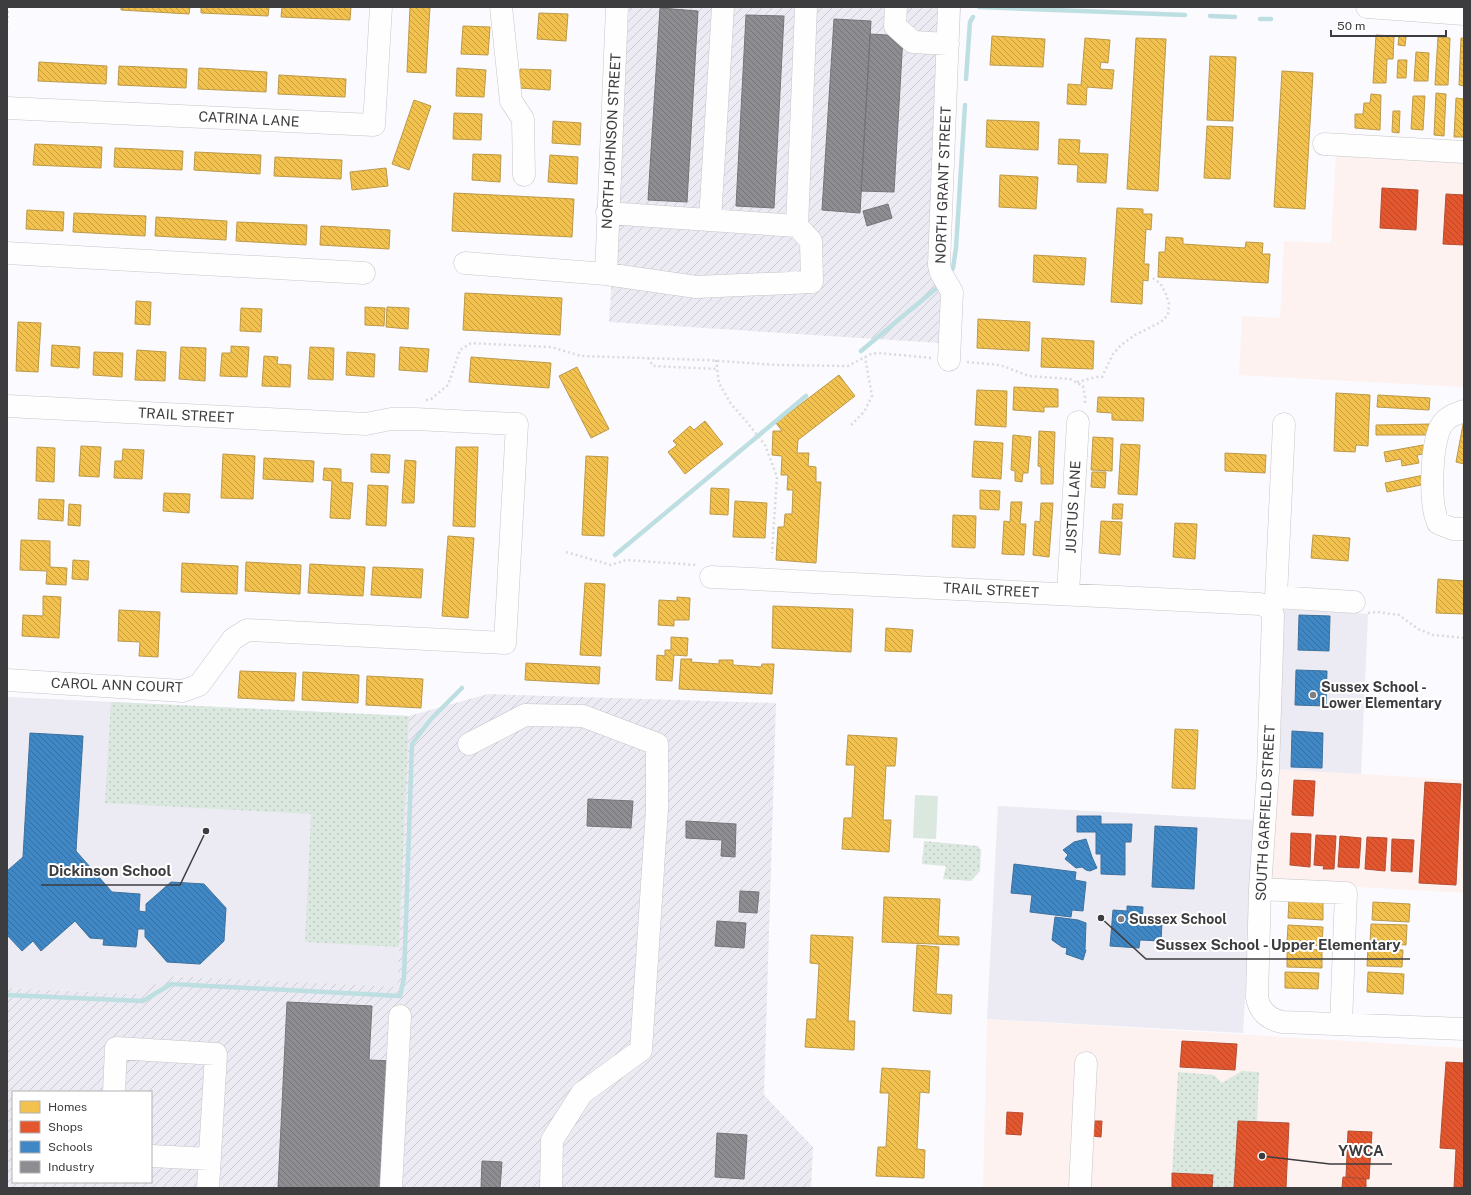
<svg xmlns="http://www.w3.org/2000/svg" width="1471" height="1195" font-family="'Public Sans',sans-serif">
<defs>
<pattern id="industrial-furrows" width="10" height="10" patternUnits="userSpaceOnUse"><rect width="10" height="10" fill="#eceaf2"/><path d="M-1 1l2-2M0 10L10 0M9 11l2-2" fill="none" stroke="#cbcad1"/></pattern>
<pattern id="park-dots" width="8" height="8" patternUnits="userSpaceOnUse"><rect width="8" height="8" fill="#dae8df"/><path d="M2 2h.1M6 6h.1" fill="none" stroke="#bcc8c0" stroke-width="1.8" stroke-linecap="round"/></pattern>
<pattern id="homes-back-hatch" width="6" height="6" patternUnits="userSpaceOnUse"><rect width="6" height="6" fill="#f2c14e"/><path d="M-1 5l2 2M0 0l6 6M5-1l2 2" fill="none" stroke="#c59e42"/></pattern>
<pattern id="shops-back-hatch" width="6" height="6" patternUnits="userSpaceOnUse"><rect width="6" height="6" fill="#e4572e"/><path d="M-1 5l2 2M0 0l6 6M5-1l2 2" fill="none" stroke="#ba4929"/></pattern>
<pattern id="schools-back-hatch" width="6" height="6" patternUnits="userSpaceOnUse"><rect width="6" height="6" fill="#3f88c5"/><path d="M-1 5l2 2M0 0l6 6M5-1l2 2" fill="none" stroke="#3670a1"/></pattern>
<pattern id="industry-back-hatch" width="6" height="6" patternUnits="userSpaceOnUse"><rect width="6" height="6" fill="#8d8d92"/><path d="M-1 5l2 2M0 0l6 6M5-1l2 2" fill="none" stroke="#747479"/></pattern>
</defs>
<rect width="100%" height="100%" fill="#fbfafe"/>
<path fill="#fdf2f0" d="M1337,136L1464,143V387L1239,375L1242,316L1280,318L1284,241L1331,243Z
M1275,769L1464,780V893L1270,882Z
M987,1019L1464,1048V1188H983Z"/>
<path fill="url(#industrial-furrows)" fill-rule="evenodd" d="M629,7H961L940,343L609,322Z
M488,694L776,703L764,1095L813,1147L811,1188H7V988L139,994L169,976L397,986L409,716ZM13,1092H151V1182H13Z"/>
<path fill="#eceaf2" d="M1280,609L1368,614L1361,774L1275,769Z
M7,697L409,716L397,987L169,976L139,994L7,988Z
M998,806L1256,820L1243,1033L987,1019Z"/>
<path fill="url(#park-dots)" d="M111,702L409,716L399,947L305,942L311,814L105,803Z
M924,841L978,846L981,850L980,871L971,881L943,879L946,866L922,864Z
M1242,1071L1259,1072L1257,1122L1238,1121L1234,1188H1212V1175L1172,1173L1178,1072L1214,1075L1222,1083Z"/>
<path fill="#dae8df" d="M915,795L938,796L936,839L913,838Z"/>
<path fill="url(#homes-back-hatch)" stroke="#bc994a" d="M121,7H190L189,14L121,10Z
M201,7H269L268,16L201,13Z
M282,7H351L350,20L281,17Z
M410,7H430L426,73L407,72Z
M539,13L568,14L566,41L537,39Z
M463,26L490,27L488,55L461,54Z
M1376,35L1394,36L1393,59H1387L1386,83H1373Z
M992,36L1045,39L1043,67L990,65Z
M1399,36L1406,37L1405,46L1398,45Z
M1438,37L1450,38L1448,85H1435Z
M1085,38L1110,40L1108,63L1101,62L1100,69L1114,70L1112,89L1087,87L1086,105L1067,104L1068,84L1081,85Z
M1136,38L1166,39L1158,191L1127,189Z
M1461,38H1464V86L1459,85Z
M1416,52L1429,53L1428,81H1414Z
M1210,56L1236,57L1233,121L1207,120Z
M1398,60H1407L1406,78H1397Z
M39,62L107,66L106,84L38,81Z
M119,66L187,69L186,88L118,85Z
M199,68L267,72L266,92L198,89Z
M457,68L486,70L484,97L456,96Z
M520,69L551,70L550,90L519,88Z
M1282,71L1313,73L1305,209L1274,207Z
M279,75L346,79L345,97L278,94Z
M1436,93L1446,94L1444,136L1434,135Z
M1371,94L1381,95L1380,130L1355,128V114H1363L1364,103H1370Z
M1413,96H1425L1423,130L1411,129Z
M1456,98L1464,99V137H1454Z
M414,100L431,106L409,170L392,164Z
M1393,111H1400L1399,133L1392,132Z
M454,113L482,114L481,140L453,139Z
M987,120L1039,122L1038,150L986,147Z
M553,121L581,123L580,145L552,143Z
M1207,126L1233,127L1230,179L1204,178Z
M1059,139L1080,140L1079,153L1108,154L1106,183L1077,182L1078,165L1058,164Z
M35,144L102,147L101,168L33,165Z
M115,148L183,151L182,170L114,167Z
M195,152L261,155L260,174L194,170Z
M473,154L501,155L500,182L472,180Z
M550,155L578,157L577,184L548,182Z
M275,157L342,160L341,179L274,176Z
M386,168L388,186L352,190L350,172Z
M1000,175L1038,177L1036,209L999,207Z
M454,193L574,199L572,237L452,231Z
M1117,208L1143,209V214H1152L1151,230L1146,229L1144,264H1149L1148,281L1143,280L1142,304L1111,302Z
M27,210L64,212L63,231L26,229Z
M74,213L146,216L145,236L73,232Z
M156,217L227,221L226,240L155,236Z
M237,222L307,225L306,245L236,241Z
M321,226L390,230L389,249L320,245Z
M1166,237L1183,238V244L1245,248L1246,242L1263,243L1262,254H1270L1268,283L1158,277L1159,252H1165Z
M1034,255L1086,258L1084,285L1033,282Z
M465,293L562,298L560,335L463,330Z
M136,301L151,302L150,325L135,324Z
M365,307L385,308L384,326L365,325Z
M387,307L409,308L408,329L386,327Z
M241,308L262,309L261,332L240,331Z
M978,319L1030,322L1029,351L977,348Z
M18,322L41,323L38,372L16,371Z
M1042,338L1094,341L1093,369L1041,367Z
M52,345L80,347L79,368L51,366Z
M231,346L249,347L247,377L220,376L222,353H231Z
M181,347L206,348L205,381L179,379Z
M310,347L334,348L333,380L308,379Z
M400,347L429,349L427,372L399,370Z
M137,350L166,352L165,381L135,380Z
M94,352L123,353L122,377L93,375Z
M347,352L375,354L374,377L346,375Z
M264,356L278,357L277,364L291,365L290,387L262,386Z
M471,357L551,363L549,388L469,382Z
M577,367L609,429L591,438L559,376Z
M839,375L855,396L798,440L797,453H809L808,466L816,467V482H821L816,563L776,560L778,527H784L785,514H792L793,490H787L788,475H781L782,456L772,455L773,431H782L776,423Z
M1014,387L1058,389V407H1044V412L1013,410Z
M977,390L1007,391L1006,427L975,425Z
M1336,393L1370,395L1368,446L1356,445L1355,452L1334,451Z
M1378,395L1430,398L1429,410L1377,407Z
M1098,397L1144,398L1143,421L1112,420V413L1097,412Z
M1464,419V464L1456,462Z
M705,421L723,444L685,474L668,452L677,445L673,441L690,426L694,430Z
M1431,424V435H1376V425Z
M1039,431L1055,432L1053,484H1041V467L1038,466Z
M1013,435L1031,437L1028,473H1023L1022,482L1015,481V471L1011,470Z
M1093,437L1113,438L1112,471L1091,470Z
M974,441L1003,443L1001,479L972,477Z
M1121,444L1140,445L1137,495L1118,494Z
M1423,445L1424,454L1417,455L1419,463L1402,466L1401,459L1386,462L1384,452Z
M81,446L101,447L99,477L79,476Z
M37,447L55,448L54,482L36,481Z
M456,447H478L475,527L453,526Z
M123,449L144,450L142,479L114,478L115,461H122Z
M1225,453L1266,455L1265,473L1225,471Z
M223,454L255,456L253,499L221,498Z
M371,454L390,455L389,473L371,472Z
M586,456L608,457L604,536L582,535Z
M264,458L314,461L313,482L263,479Z
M405,460L416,461L414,503H402Z
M324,468L341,469V482L353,483L350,519L330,518L332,481L323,480Z
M1092,472H1106L1105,488L1091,487Z
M1424,475L1426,484L1387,492L1385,483Z
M368,485L388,486L386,526L366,525Z
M711,488L729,489L728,515L710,514Z
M980,490L1000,491L999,510L980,509Z
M164,493L190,494L189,513L163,511Z
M39,499L64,500L63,521L38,519Z
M735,501L767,503L765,538L733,537Z
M1011,502H1022L1020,524H1026L1024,555L1002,554L1004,521L1010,522Z
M1041,503H1053L1049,557L1033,555L1035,521L1040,522Z
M69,504L81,505L80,526L68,525Z
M1113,504H1123L1122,519H1112Z
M953,515L976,516L975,548L952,547Z
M1101,521L1122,522L1120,555L1099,553Z
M1175,523L1197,524L1195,559L1173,557Z
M1313,535L1350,538L1348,561L1311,558Z
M448,536L474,538L468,618L442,616Z
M21,540L50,541V567L67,568L66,585L46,584L47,571L20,570Z
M73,560L89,561L88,580L72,579Z
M246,562L301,565L300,594L245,591Z
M182,563L238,566L237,594L181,592Z
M310,564L365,567L363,596L308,593Z
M373,567L423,569L421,598L371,595Z
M1438,579L1464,581V614L1436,613Z
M585,583L605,584L601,656L580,655Z
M43,596L61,597L59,638L22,636L23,615L43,616Z
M677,597L690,598L689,620H674V626L658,625L659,600L677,601Z
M773,606L853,609L851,652L772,648Z
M119,610L160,612L158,657L139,656L140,642L118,641Z
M886,628L913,630L911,652L885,651Z
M671,637L688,638L687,656L674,655L672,681L656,680L657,655L665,656V650H671Z
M681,659H692L691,662L719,664V660H733V665L761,667L762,664H774L772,694L679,689Z
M526,663L600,667L599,684L525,680Z
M240,671L296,673L294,701L238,698Z
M303,672L359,675L358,703L302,700Z
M367,676L423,679L421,708L366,705Z
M1175,729L1198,730L1195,789L1172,788Z
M848,735L897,738L895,766H886L883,820H891L889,852L842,849L844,818H852L855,765H846Z
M884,897L940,899L938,936L959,937V945L882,942Z
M1289,900L1323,902V920L1288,918Z
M1373,902L1410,904L1409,922L1372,920Z
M1371,924L1407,925L1406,945L1370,943Z
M1288,925L1323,927L1322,946L1287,943Z
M811,935L853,937L848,1021H855L854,1050L805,1047L807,1019H816L819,964L810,963Z
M917,945L939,947L936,994L952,995L951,1014L913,1011Z
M1287,948L1322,950V968L1287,967Z
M1368,948L1403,950L1402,967L1367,966Z
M1285,972L1319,973L1318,989L1285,988Z
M1368,972L1404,974L1403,994L1367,992Z
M882,1068L930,1071L929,1093L920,1092L917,1149L925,1150L924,1178L876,1176L878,1147H886L889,1093H880Z"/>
<path fill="url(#shops-back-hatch)" stroke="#b24f33" d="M1382,188L1418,190L1416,230L1380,228Z
M1446,194L1464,195V245L1443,244Z
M1294,780L1315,781L1313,816L1292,815Z
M1425,782L1461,784L1456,885L1419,883Z
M1291,833L1311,834L1310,867L1290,865Z
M1316,835L1336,836L1334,869H1323L1324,866L1314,865Z
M1340,836L1361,838L1359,868L1338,867Z
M1367,837L1387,838L1385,871L1365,869Z
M1392,839L1414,840L1412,872L1391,871Z
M1182,1041L1237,1044L1235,1070L1180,1067Z
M1446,1062L1464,1063V1188H1454L1456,1149L1440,1148Z
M1007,1112L1023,1113L1021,1135L1006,1134Z
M1094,1121H1102L1101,1137L1093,1136Z
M1238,1121L1289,1123L1286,1188H1234Z
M1348,1131L1372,1132L1369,1179L1346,1177Z
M1172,1173L1213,1175L1212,1188H1172Z
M1343,1177L1366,1179V1188H1342Z"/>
<path fill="url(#schools-back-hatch)" stroke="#3e719d" d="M1299,615L1330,616L1329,651L1298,650Z
M1296,670L1327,671L1326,706L1295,705Z
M1292,731L1323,733L1322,768L1291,767Z
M30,733L83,736L76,851L112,892L140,894L139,911L146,912V904L171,882L204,884L226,908L224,941L200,964L167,962L145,937V929H138L136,947L103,945L104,939L90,938L75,921L41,951L33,941L22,951L7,935V871L23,857Z
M1077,816H1101V824H1132L1131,842H1125V875L1101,874V854H1096V832H1077Z
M1155,826L1197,828L1194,889L1152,887Z
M1086,839L1092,857L1097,868L1090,871L1086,870L1082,867L1076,868L1065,859L1068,855L1063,850L1074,842Z
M1014,864L1076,872L1075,880L1086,882L1083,911L1072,910L1071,917L1030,912L1032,895L1011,893Z
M1127,906L1143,907L1142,924H1145L1146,921L1162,922L1161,941L1140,940L1139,948L1110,946L1113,910L1127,911Z
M1055,917L1078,920L1086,923L1085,950H1086L1083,960L1066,954L1067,948L1062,947L1052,940Z"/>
<path fill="url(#industry-back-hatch)" stroke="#757579" d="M660,8L698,11L687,202L648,200Z
M746,15L784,16L774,208L736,206Z
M834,19L871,21L860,213L822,210Z
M870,34L903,36L894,192L861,191Z
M888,204L892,218L867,226L863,211Z
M588,799L633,801L631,828L587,826Z
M686,821L736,824L735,857L721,856L722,840L686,838Z
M740,891L759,892L757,913L739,912Z
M717,921L746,923L744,948L715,946Z
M287,1002L372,1006L369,1060L392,1061L385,1188H278Z
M717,1133L747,1135L744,1179L715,1177Z
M482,1161L502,1162L500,1188H481Z"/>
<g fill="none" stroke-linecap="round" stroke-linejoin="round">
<path stroke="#bedfe2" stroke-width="4.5" d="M979,7L1185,15
M1210,16L1235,17
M1260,19H1271
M966,79L970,22L973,17
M950,272L953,268L956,248L965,105
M861,351L938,287
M615,555L806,396
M7,995L143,1001L171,984L400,996L404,978L412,744L431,719L462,688"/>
<g stroke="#c6c6c9" stroke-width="23">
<path id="minor" d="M501,7L511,101L523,119L524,175
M896,7L895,26L913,42L948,44
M949,7L939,265L941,273L952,292L949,360
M1367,7L1464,14
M7,108L374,125L381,7
M1324,144L1464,152
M607,213L797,226L806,7
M710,220L723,7
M7,253L364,273
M465,263L606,274L696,287L812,282L811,241L797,226
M606,274L617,7
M7,406L366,424L391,419H415L517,424L505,643L247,630L233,639L199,685L183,691L7,680
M1464,411C1455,414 1446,417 1441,426C1431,446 1429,502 1438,523L1453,529H1464
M711,577L1260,604L1269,607
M1068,593L1078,422
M1276,597L1284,424
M1276,597L1354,602
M1269,607L1273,615L1268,771L1260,889L1257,997C1259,1011 1268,1019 1282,1022L1464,1029
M469,744L525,715L583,716L657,744V809L641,1050L582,1093L552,1140L551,1188
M1260,889L1346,893L1341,1024
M114,1092L116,1048L216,1054L208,1188
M151,1156L210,1159
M391,1188L400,1016
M1080,1188L1086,1063"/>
</g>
<path stroke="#dadada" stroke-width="2.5" stroke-dasharray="2 3" stroke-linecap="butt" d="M7,28L8,7
M648,358L653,366L717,369
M716,360L719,383L731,404L746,421L765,445L777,477L772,553
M967,362L1000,365L1029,376L1070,379L1083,386L1085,396V405
M1077,382L1096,377H1102L1113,354L1121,345L1135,335L1161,322L1168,315L1169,304L1166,294L1160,283L1151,277
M426,400L431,399L448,385L460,350L471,343L551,347L581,356L706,360L776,365L848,366L871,354L879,353L932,358
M851,425L864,412L872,396L865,357
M566,552L611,565L626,560L697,565
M1368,613L1378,612L1399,615L1418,629L1433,635L1464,638"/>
<use href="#minor" stroke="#fefeff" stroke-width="22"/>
</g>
<g fill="#807e82" stroke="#fff" stroke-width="1.5">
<circle cx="1313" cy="695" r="4"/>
<circle cx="1121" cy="919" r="4"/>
</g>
<g text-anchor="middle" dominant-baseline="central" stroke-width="4" stroke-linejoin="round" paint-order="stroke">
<g font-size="14" fill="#3d3c3f" stroke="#fff">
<text transform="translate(249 119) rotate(3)">CATRINA LANE</text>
<text transform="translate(611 141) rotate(-87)">NORTH JOHNSON STREET</text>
<text transform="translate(943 185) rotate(-88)">NORTH GRANT STREET</text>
<text transform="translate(186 415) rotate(3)">TRAIL STREET</text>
<text transform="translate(1073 507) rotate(-87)">JUSTUS LANE</text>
<text transform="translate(991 590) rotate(3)">TRAIL STREET</text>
<text transform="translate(117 685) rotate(2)">CAROL ANN COURT</text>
<text transform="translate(1265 813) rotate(-87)">SOUTH GARFIELD STREET</text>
</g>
<g font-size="14" font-weight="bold" fill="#3d3c3f" stroke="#fff" text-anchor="start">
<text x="1321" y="687">Sussex School -<tspan x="1321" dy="16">Lower Elementary</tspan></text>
<text x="1129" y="919">Sussex School</text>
</g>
</g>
<path fill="none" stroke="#3d3c3f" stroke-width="1.5" d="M206 831L180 885H41M1101 918L1146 959H1410M1262 1156L1330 1164H1392"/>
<g fill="#3d3c3f" stroke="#fff" stroke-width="1.5">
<circle cx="206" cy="831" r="4"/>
<circle cx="1101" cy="918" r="4"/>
<circle cx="1262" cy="1156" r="4"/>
</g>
<g font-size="15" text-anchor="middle" font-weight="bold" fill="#3d3c3f" stroke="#fff" stroke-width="4" stroke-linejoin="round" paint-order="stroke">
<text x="110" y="876">Dickinson School</text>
<text x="1278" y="950">Sussex School - Upper Elementary</text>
<text x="1361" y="1156">YWCA</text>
</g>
<rect width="1471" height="1195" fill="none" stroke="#3d3c3f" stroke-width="16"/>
<rect x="12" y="1091" width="140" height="92" fill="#ffffff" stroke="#b1b1b2"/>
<rect x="20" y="1101" width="20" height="12" fill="#f2c14e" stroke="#b1b1b2"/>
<text x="48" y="1111" font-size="12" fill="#3d3c3f">Homes</text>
<rect x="20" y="1121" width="20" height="12" fill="#e4572e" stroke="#b1b1b2"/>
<text x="48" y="1131" font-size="12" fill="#3d3c3f">Shops</text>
<rect x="20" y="1141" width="20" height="12" fill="#3f88c5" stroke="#b1b1b2"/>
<text x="48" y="1151" font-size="12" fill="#3d3c3f">Schools</text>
<rect x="20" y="1161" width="20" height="12" fill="#8d8d92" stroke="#b1b1b2"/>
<text x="48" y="1171" font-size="12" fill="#3d3c3f">Industry</text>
<path d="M1331 30v6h115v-6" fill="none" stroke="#3d3c3f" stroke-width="2"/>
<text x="1337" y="30" font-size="12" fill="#3d3c3f" stroke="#ffffff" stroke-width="3" paint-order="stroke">50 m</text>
</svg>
